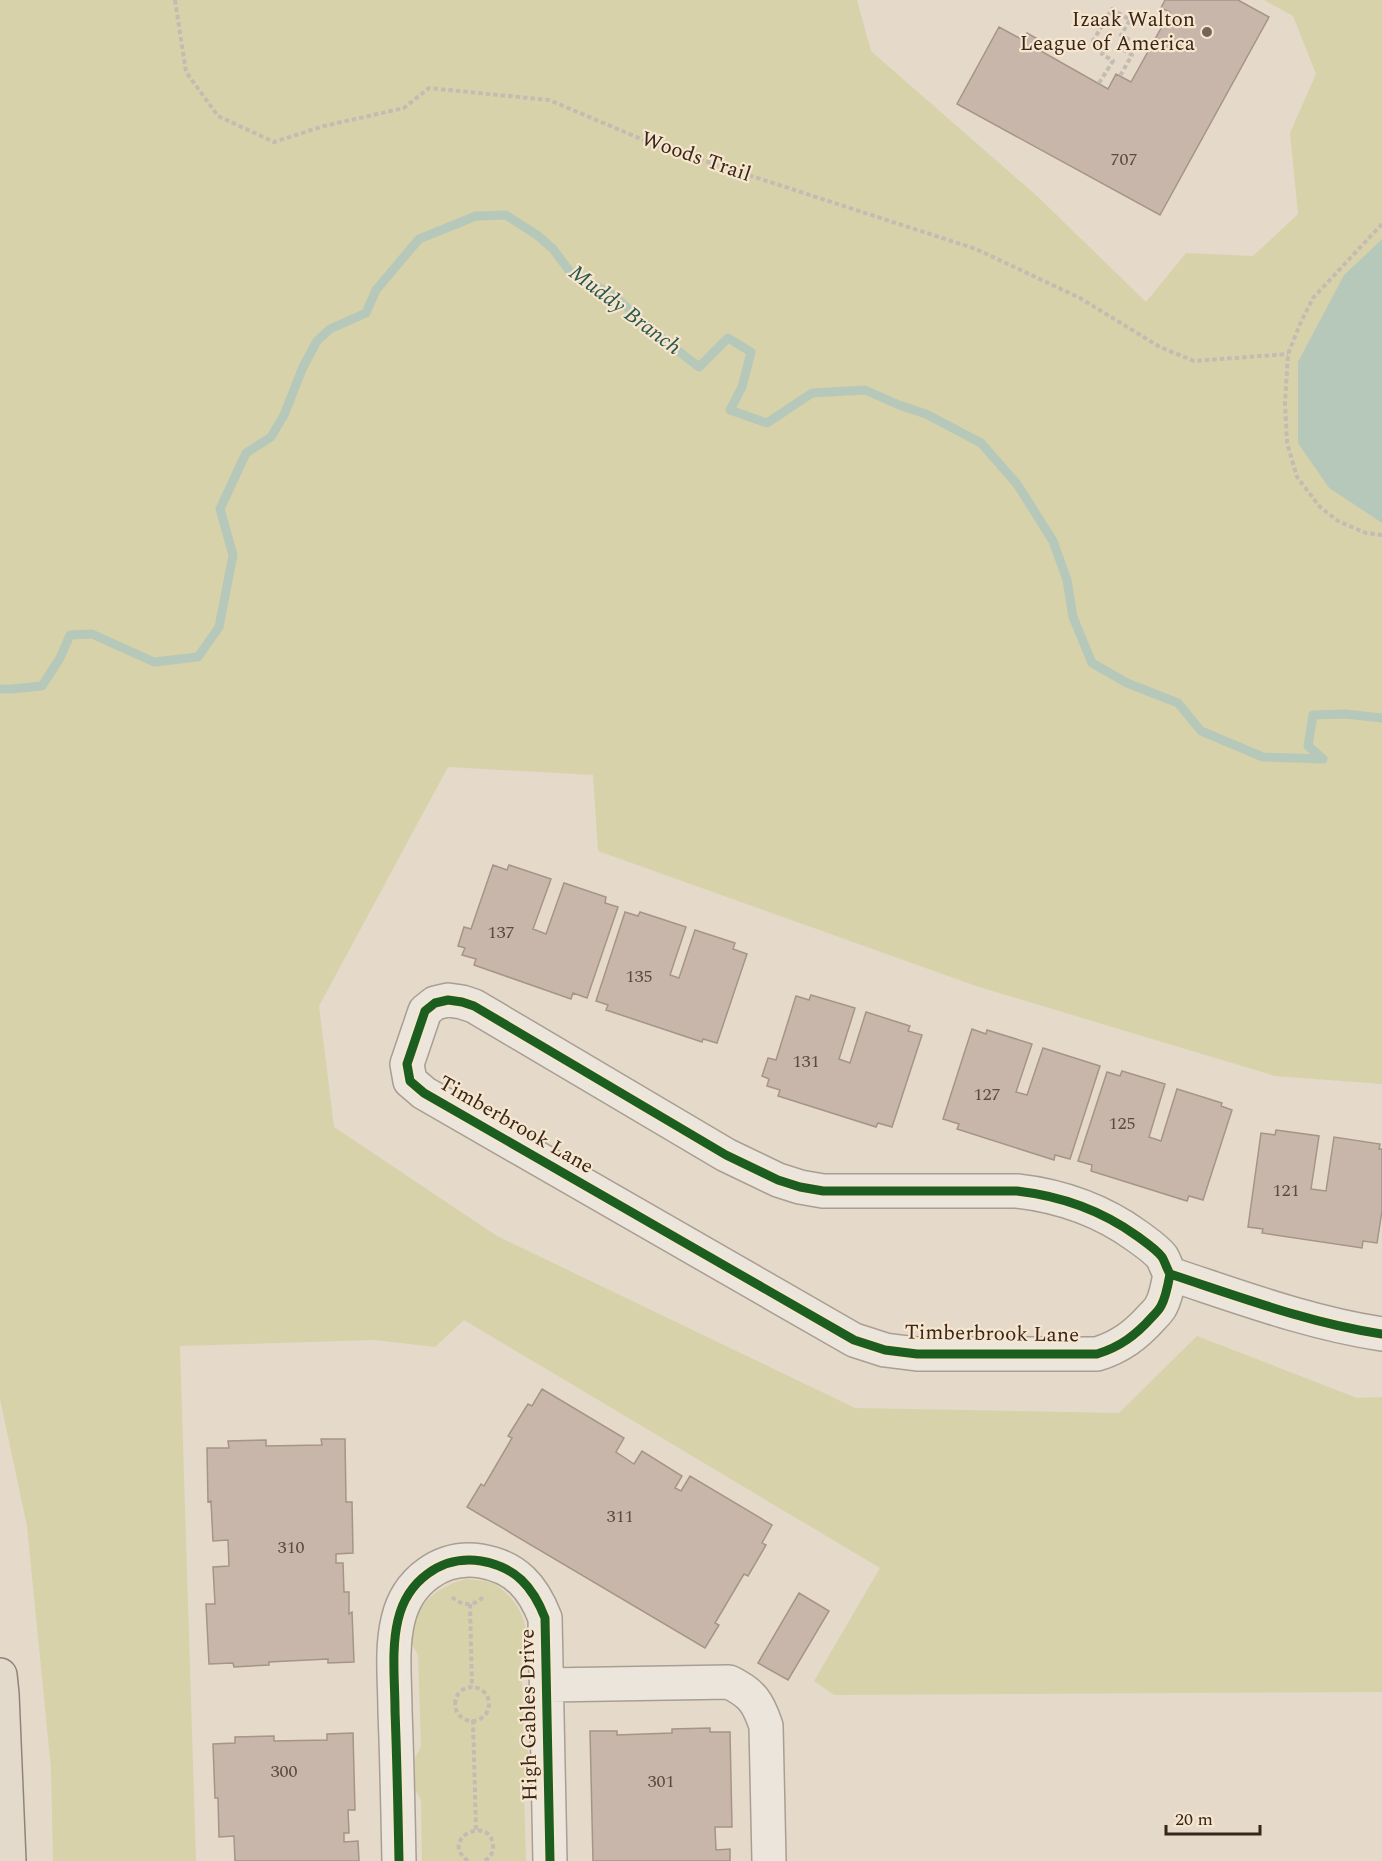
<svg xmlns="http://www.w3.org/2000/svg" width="1382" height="1861" font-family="Spectral,serif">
<rect width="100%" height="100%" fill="#e5d9c9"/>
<path fill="#d8d2aa" d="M0,0H857L871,51L1037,196L1146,302L1186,253L1253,256L1298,214L1290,133L1316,74L1293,16L1264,0H1382V239L1344,275L1298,442L1329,488L1382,523V1084L1275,1076L976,986L598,851L593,775L448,767L319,1006L334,1127L497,1236L855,1408L1119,1413L1197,1336L1357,1398L1382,1397V1692L834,1695L814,1681L880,1568L464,1320L435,1347L375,1340L180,1346L196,1861H53L51,1769L27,1526L0,1399Z
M468,1579C476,1580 485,1580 492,1583C501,1587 512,1598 517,1606C524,1617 532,1642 521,1651L524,1742L530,1756V1785L524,1794L526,1861H422L421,1800L415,1789V1758L421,1746L418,1656C417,1651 413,1648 412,1643C409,1609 438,1584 468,1579Z"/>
<path fill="#b6c8ba" d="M1382,239V523L1329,488L1298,443V362L1344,275Z"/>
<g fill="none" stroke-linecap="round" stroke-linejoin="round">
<path stroke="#b6c8ba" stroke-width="9" d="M0,689H12L42,686L60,658L70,635L92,634L154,662L198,657L219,627L233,555L220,509L246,453L271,437L284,415L303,367L317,341L330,329L366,313L376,290L419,239L476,216L506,215L537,235L553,249L571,273L612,294L659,336L699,367L728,338L751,352L742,387L730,410L767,423L812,393L865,390L899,405L926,414L981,443L1017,484L1053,541L1067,580L1073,617L1092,663L1127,683L1178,703L1201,731L1263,757L1323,759L1308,746L1313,715L1345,714L1382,718"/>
</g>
<path fill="#c8b6aa" stroke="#a59489" stroke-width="1.5" d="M1165,0H1238L1269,17L1160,215L957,104L999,27L1023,40L1027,33L1043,42L1039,50L1108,89L1116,74L1131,82L1170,12L1161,8Z
M493,865L507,870L509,865L551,879L533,929L546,934L564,883L606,897L605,903L618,907L587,998L573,993L571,999L474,965L476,959L462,955L465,948L458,946L464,927L471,929Z
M625,912L638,916L640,912L686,927L670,975L679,978L695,930L735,943L733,949L747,954L717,1043L703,1039L702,1042L606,1010L608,1005L596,1001Z
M811,995L855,1008L839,1059L850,1063L866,1012L910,1026L908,1031L922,1035L892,1127L878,1123L876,1127L778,1096L780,1090L767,1086L769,1079L762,1076L768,1058L776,1060L796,996L809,1000Z
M972,1029L986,1034L987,1030L1032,1044L1016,1092L1027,1095L1043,1048L1100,1066L1070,1159L1055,1155L1054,1160L957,1129L959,1124L943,1119Z
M1122,1071L1165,1084L1149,1137L1161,1141L1177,1089L1222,1103L1221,1106L1232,1110L1203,1200L1189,1196L1187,1201L1091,1171L1092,1165L1078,1161L1107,1072L1120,1076Z
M1276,1130L1319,1136L1311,1189L1326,1191L1334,1137L1380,1144L1379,1149H1382V1211L1377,1243L1363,1241L1362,1248L1262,1233L1263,1229L1248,1227L1261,1133L1275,1135Z
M542,1389L624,1438L616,1452L634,1464L642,1451L682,1476L675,1488L681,1491L690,1476L772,1525L762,1543L766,1545L748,1576L744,1574L715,1623L719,1625L705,1648L467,1507L481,1484L484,1486L512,1438L508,1436L528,1404L532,1406Z
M321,1439H345L346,1502H352L353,1553L336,1554V1563H343L344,1592H349V1614L352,1612L354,1662L328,1663V1659L269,1662V1665L234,1667L233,1663L209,1664L206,1604H215L213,1567L229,1566L228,1540L213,1541L211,1501L208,1502L207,1448H229L228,1441L266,1440V1446L322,1445Z
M799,1593L829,1611L788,1680L758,1663Z
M710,1728V1732H730L732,1827H715L716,1850L730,1849V1861H593L590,1731H617V1735L672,1733V1729Z
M353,1733L355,1810H348L349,1833H344V1842L358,1841L359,1861H235L234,1836L219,1837L218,1798H215L213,1744L235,1743V1737L274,1736V1741L327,1740V1734Z"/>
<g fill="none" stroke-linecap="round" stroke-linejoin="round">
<g stroke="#a99e93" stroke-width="36">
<path id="minor" d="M1170,1274C1168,1285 1166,1297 1161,1306C1159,1310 1155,1314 1152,1317C1136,1335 1120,1347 1097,1354H917L885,1350L854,1340L424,1093L410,1081L407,1064L425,1011L435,1003L448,1000L462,1002L474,1006L726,1155L778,1180L800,1187L823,1191H1017C1061,1196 1101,1210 1137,1236C1145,1242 1156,1249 1162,1257C1165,1262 1167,1269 1170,1274C1240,1297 1309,1323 1382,1334
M548,1685L729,1682C752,1693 758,1702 766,1726L769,1861
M399,1861C398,1811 397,1761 395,1711C395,1682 391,1649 398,1620C407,1581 441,1555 481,1561C516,1567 533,1587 545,1618L550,1861"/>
</g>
<g stroke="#8f847a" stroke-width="36">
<path id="major" d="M0,1675L2,1694L9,1861"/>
</g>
<path stroke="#c4bbb3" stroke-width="4" stroke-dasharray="4.5 3" stroke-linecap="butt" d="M175,0L186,72L218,116L274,142L324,126L404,108L429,88L549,100L653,144L976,249L1080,298L1160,347L1194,361L1288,354
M1099,83L1113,61L1102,54L1106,48L1093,41L1112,9L1130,20L1121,35L1128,39L1122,49L1132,55L1120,76
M1382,224L1313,298L1300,324L1288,354L1285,403L1287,443L1297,477L1320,507L1338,521L1366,533L1382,535
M452,1597C463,1607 475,1606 484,1596
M470,1604L472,1687
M455 1704a17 17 0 1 1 34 0a17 17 0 1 1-34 0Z
M473,1720L476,1830
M468,1861C438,1839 490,1814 493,1845C494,1852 490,1858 484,1861"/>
<use href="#minor" stroke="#ece5dc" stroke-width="33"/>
<use href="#major" stroke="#e4dacc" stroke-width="33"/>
<g stroke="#f7e6ce" stroke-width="13">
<path id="cycleway" d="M1170,1274C1168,1285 1166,1297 1161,1306C1159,1310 1155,1314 1152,1317C1136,1335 1120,1347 1097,1354H917L885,1350L854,1340L424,1093L410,1081L407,1064L425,1011L435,1003L448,1000L462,1002L474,1006L726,1155L778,1180L800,1187L823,1191H1017C1061,1196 1101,1210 1137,1236C1145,1242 1156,1249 1162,1257C1165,1262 1167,1269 1170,1274C1240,1297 1309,1323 1382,1334
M399,1861C398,1811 397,1761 395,1711C395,1682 391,1649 398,1620C407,1581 441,1555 481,1561C516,1567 533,1587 545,1618L550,1861"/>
</g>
<use href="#cycleway" stroke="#1b5e20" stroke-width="9"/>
</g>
<circle fill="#756458" stroke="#f7e6ce" stroke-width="2" cx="1207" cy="32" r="6"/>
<g text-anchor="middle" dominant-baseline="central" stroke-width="4.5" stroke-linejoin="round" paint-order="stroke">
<g font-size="18" fill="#5c493f">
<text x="1124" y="159">707</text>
<text x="501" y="932">137</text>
<text x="639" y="976">135</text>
<text x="806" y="1061">131</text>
<text x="987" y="1094">127</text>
<text x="1122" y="1123">125</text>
<text x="1286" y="1190">121</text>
<text x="620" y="1516">311</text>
<text x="291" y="1547">310</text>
<text x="284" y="1771">300</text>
<text x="661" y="1781">301</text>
</g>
<g font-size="21" fill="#38251b" stroke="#f7e6ce" text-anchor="end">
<text x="1195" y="20">Izaak Walton<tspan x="1195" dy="24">League of America</tspan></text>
</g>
<g font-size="21" fill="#38251b" stroke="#f7e6ce">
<text transform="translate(696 157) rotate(19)">Woods Trail</text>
<text transform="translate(516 1125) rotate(30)">Timberbrook Lane</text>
<text transform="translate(992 1334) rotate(1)">Timberbrook Lane</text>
<text transform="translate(529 1715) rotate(-91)">High Gables Drive</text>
</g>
<g font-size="22" font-style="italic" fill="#2a584f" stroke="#f7e6ce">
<text transform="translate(625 310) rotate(37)">Muddy Branch</text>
</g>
</g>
<path d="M1166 1825v9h94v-9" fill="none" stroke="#38251b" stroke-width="3"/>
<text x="1175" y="1825" font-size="18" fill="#38251b" stroke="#f7e6ce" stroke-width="4.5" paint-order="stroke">20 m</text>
</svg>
